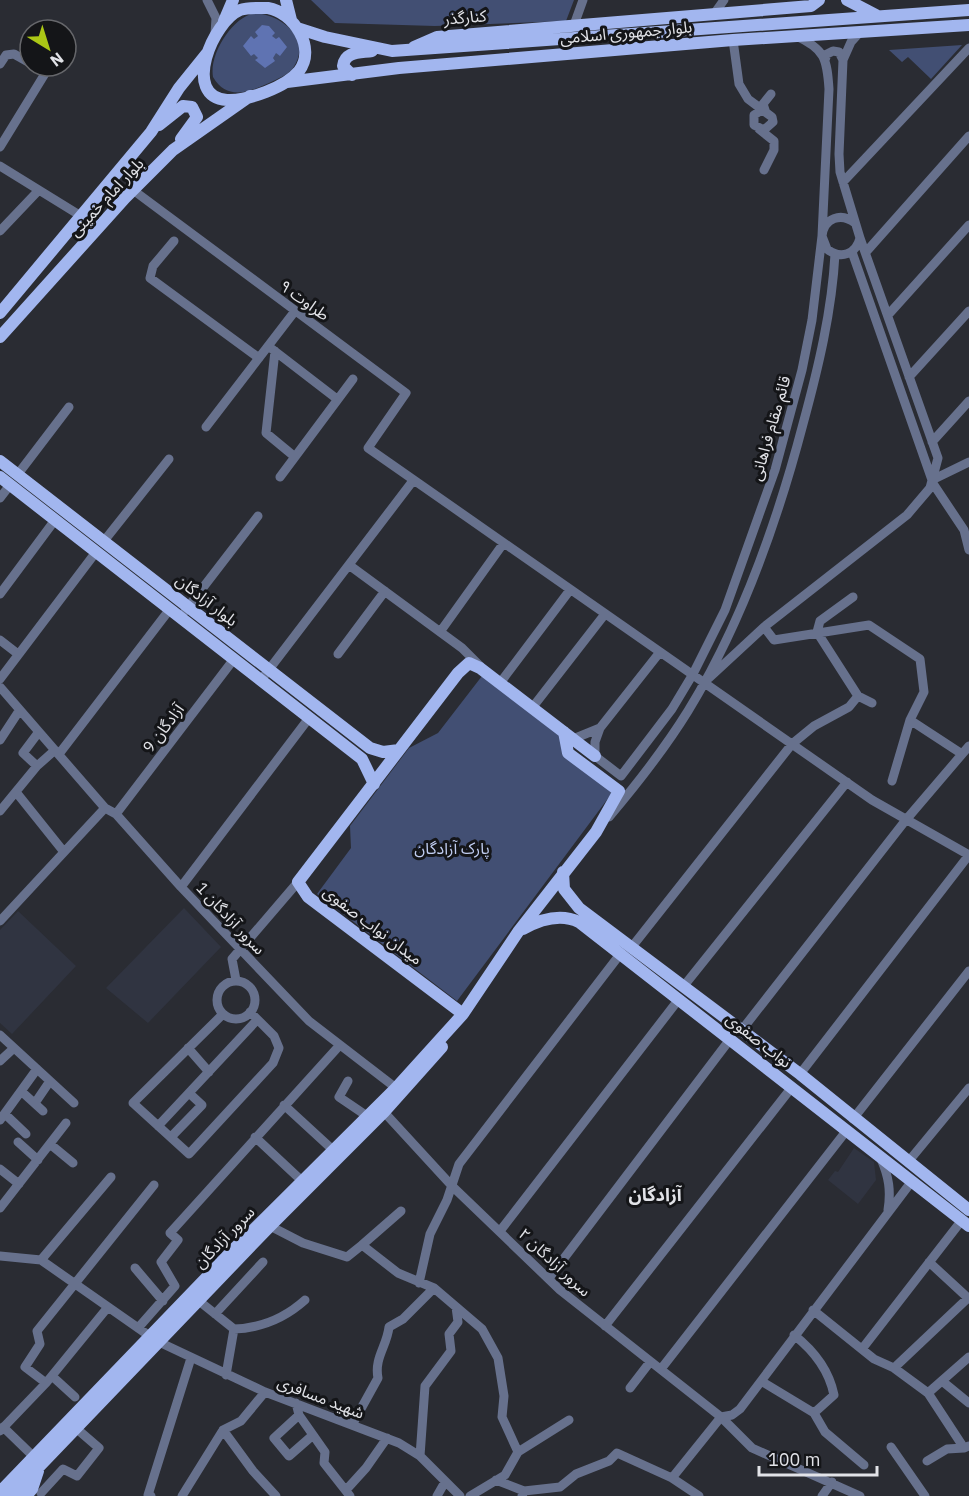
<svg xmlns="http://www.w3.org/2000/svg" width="969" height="1496" font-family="'IBM Plex Sans','Noto Sans Arabic',sans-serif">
<rect width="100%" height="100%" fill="#2a2c33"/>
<path fill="#303441" d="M184,908L221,947L148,1023L106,988Z
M18,911L76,966L12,1034L0,1023V930Z
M854,1148L874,1162L876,1180L858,1204L828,1180L835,1171L838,1172Z"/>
<path fill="#424f73" d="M311,0H574L566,21L435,26L335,23Z
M254,13C281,14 313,39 293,68C288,75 277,79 269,83C249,92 227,101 213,77C209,54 232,18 254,13Z
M962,45L931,79L908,57L902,62L889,50Z
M482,676L559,735L612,793L457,1001L317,894L351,848L350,826L409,748L438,733Z"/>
<path fill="#5f73b2" d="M262,25L269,26L275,33L272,36L276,39L279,37L287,47L280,56L276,53L273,58L275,61L265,68L255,60L258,58L254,54L251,56L243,46L251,36L254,39L258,36L255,32Z"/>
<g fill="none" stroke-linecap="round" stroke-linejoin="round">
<path stroke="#67718d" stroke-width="9" d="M207,0L216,18L215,34
M714,14L724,0
M574,25L583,0
M733,40L739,84L748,99L772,117L773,122L764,130L754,125V115L762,110
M825,60L827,54L833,51L839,52L843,60
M0,64L6,55L14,54L30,63
M765,110L763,104L771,94
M759,129L774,141V150L764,170
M0,147L46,72L35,66
M0,166L81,216
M843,182L969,48
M133,190L406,393L368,448L872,800L969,855
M855,223C841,212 824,218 822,236L827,249C841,260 856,254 860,238L840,172L839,154L843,60L851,42L860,32
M0,231L38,191
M174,241L153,266L150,278L259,358
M852,252L932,480
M866,252L969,136
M888,315L969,225
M272,349L337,399
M275,351L266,433L295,457
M909,377L969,311
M206,427L295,311
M932,442L969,401
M18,474L69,407
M280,477L353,379
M932,480L969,462
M932,482L964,530L969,550
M0,498L10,485
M104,541L169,459
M349,565L462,648L480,666
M0,594L55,520
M185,611L258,516
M764,627L774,640L869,625L920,659L924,692L910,720L892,781
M440,632L503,544
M0,640L18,654
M660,652L600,728L595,742V756L621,776L672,709L693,674L725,610L775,470L802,370L812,320L822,236L829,89C827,59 825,49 796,36
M338,654L385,591
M709,678L764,627L907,515L930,488L938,458L860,238
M0,679L96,552
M261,680L412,482
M500,683L570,590
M0,687L105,808L116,814L181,887L309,1021L396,1088
M858,696L872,703
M532,708L605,614
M910,720L962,754
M573,739L600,728
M0,740L19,711
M59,754L170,609
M37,766L23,753L38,733
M16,792L64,852
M0,811L37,766L55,750
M116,814L234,659
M609,817C637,784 665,748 688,711C742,623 777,523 803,424C818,369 832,311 835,254
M181,887L309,718
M0,921L105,808
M631,948L792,744L814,726L849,707L858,696L817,632L820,621L853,597
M236,980L232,959L298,882
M217 1000a19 19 0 1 1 38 0a19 19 0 1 1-38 0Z
M683,987L847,782
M223,1014L133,1103L189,1154L273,1063L279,1048L274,1036L250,1012
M741,1031L905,821L969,746
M0,1035L74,1103
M188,1048L209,1072
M0,1061L14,1048
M800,1074L969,855
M348,1081L339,1097L367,1116
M21,1091L43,1111
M35,1103L50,1081
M284,1105L333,1150
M384,1112L452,1186L560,1290L721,1417L752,1448L860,1496
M5,1114L26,1134
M853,1119L969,971
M0,1120L37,1069
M158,1126L257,1020
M171,1137L202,1105L189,1093
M255,1137L302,1181
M18,1142L38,1160
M50,1144L73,1163
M881,1159C889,1177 891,1191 888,1210
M908,1162L969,1088
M0,1169L19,1184
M0,1208L66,1123
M270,1226L303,1243L347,1257L362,1245L398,1273L434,1288L482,1329L498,1358L504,1396L502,1417L518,1452
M500,1231L679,999
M362,1245L401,1211
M0,1256L41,1260L151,1337
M41,1260L111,1177
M929,1262L969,1299
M135,1268L163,1301
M549,1278L731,1038
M419,1283L430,1234L447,1200L459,1164L621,953
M199,1301L234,1329
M813,1310L874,1359L894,1368L928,1393L964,1448L969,1446
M215,1314L263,1262
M605,1326L792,1087
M138,1328L175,1286L161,1262L178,1240L170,1233L339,1046
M794,1335C813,1350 829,1370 834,1395L814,1413
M159,1342L265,1392L399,1443L420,1456L460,1496
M862,1349L962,1220
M894,1368L968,1298
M661,1369L847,1130
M226,1375L234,1329C261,1328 285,1318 305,1300
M52,1376L75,1397
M761,1381L814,1413L825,1432L864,1465
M942,1381L969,1403
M46,1383L25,1367L40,1344L37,1331L154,1185
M630,1388L650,1362
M928,1393L969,1357
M296,1403L299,1415L325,1452L324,1463L350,1496
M299,1415L274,1438L289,1456L313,1435
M721,1417L732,1415L740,1409L912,1181
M352,1425L378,1378C374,1358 387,1346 389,1327L403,1319L434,1288
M3,1427L33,1456
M223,1430L253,1471L276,1496
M0,1431L46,1383L108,1307
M891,1447L925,1496
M420,1456L425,1386L451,1351L449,1334L458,1322L456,1307
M927,1461L947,1449L964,1448
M496,1480L524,1491
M346,1490L366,1468L387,1438
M41,1493L63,1469L77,1476L99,1448L77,1429
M151,1496L148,1495L191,1358
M182,1496L223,1430L241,1421L265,1392
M437,1496L445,1482
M470,1496L505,1475L518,1452L569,1420
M522,1496L524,1491L560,1487L576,1474L609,1461L617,1453L672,1478
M699,1496L672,1478L721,1417
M822,1496L832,1482"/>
<path stroke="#a2b6ef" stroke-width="12" d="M286,0L291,20
M847,0L876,15
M268,8C293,12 317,48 299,71C286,87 248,101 227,100C181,97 213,21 240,10C248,7 259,8 268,8Z
M224,21L233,0
M297,28L325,37L392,51L969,10
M414,47L437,37L811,6L819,0
M352,75L343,66C345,51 360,53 372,51
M287,82L399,68L733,40L969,25
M159,125L183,106L192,107L197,117L181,139
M0,313L151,132L179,88L208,52
M0,337L125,198L173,150L250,96
M0,461L370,748L383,752L399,750
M0,477L362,759L374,784
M563,872L564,889L579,908L800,1074L969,1210
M523,929C541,919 560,913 579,922L969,1226
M463,1014L308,897L298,882L458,673L469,663L480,668L595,756
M0,1492L232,1251L396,1088L463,1014L518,932L596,832L619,791L568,753L564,732
M11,1496L270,1226L384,1112L442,1047
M26,1496L32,1489L38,1471"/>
</g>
<g text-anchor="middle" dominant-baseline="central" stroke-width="6" stroke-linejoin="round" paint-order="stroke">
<g font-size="16" fill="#e2e3e8" stroke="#141518">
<text transform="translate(465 17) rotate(-5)">کنارگذر</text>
<text transform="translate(626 32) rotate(-5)">بلوار جمهوری اسلامی</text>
<text transform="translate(106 197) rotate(-47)">بلوار امام خمینی</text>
<text transform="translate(305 300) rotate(36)">طراوت ۹</text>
<text transform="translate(770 428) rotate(-74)">قائم مقام فراهانی</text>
<text transform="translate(207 600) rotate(38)">بلوار آزادگان</text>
<text transform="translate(163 728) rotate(-53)">آزادگان 9</text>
<text transform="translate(231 918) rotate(47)">سرور آزادگان 1</text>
<text transform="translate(373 925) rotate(37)">میدان نواب صفوی</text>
<text transform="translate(759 1040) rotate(38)">نواب صفوی</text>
<text transform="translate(224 1237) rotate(-46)">سرور آزادگان</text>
<text transform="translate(555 1262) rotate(43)">سرور آزادگان ۲</text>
<text transform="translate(321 1397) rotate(21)">شهید مسافری</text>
</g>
<g font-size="16" fill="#c0cdf1" stroke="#141518">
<text x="452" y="848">پارک آزادگان</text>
</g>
<g font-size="18" font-weight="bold" fill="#e2e3e8" stroke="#141518">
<text x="655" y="1194">آزادگان</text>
</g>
</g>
<g transform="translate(48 48) rotate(142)"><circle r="28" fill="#141518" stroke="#66676b" stroke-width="1.5"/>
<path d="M0-4.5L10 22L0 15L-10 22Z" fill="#abc716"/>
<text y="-9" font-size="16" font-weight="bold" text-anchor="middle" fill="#e2e3e8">N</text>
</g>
<path d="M759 1466v9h118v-9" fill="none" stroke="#e2e3e8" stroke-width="3"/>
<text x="768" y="1466" font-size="18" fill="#e2e3e8" stroke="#141518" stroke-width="4.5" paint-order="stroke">100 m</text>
</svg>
